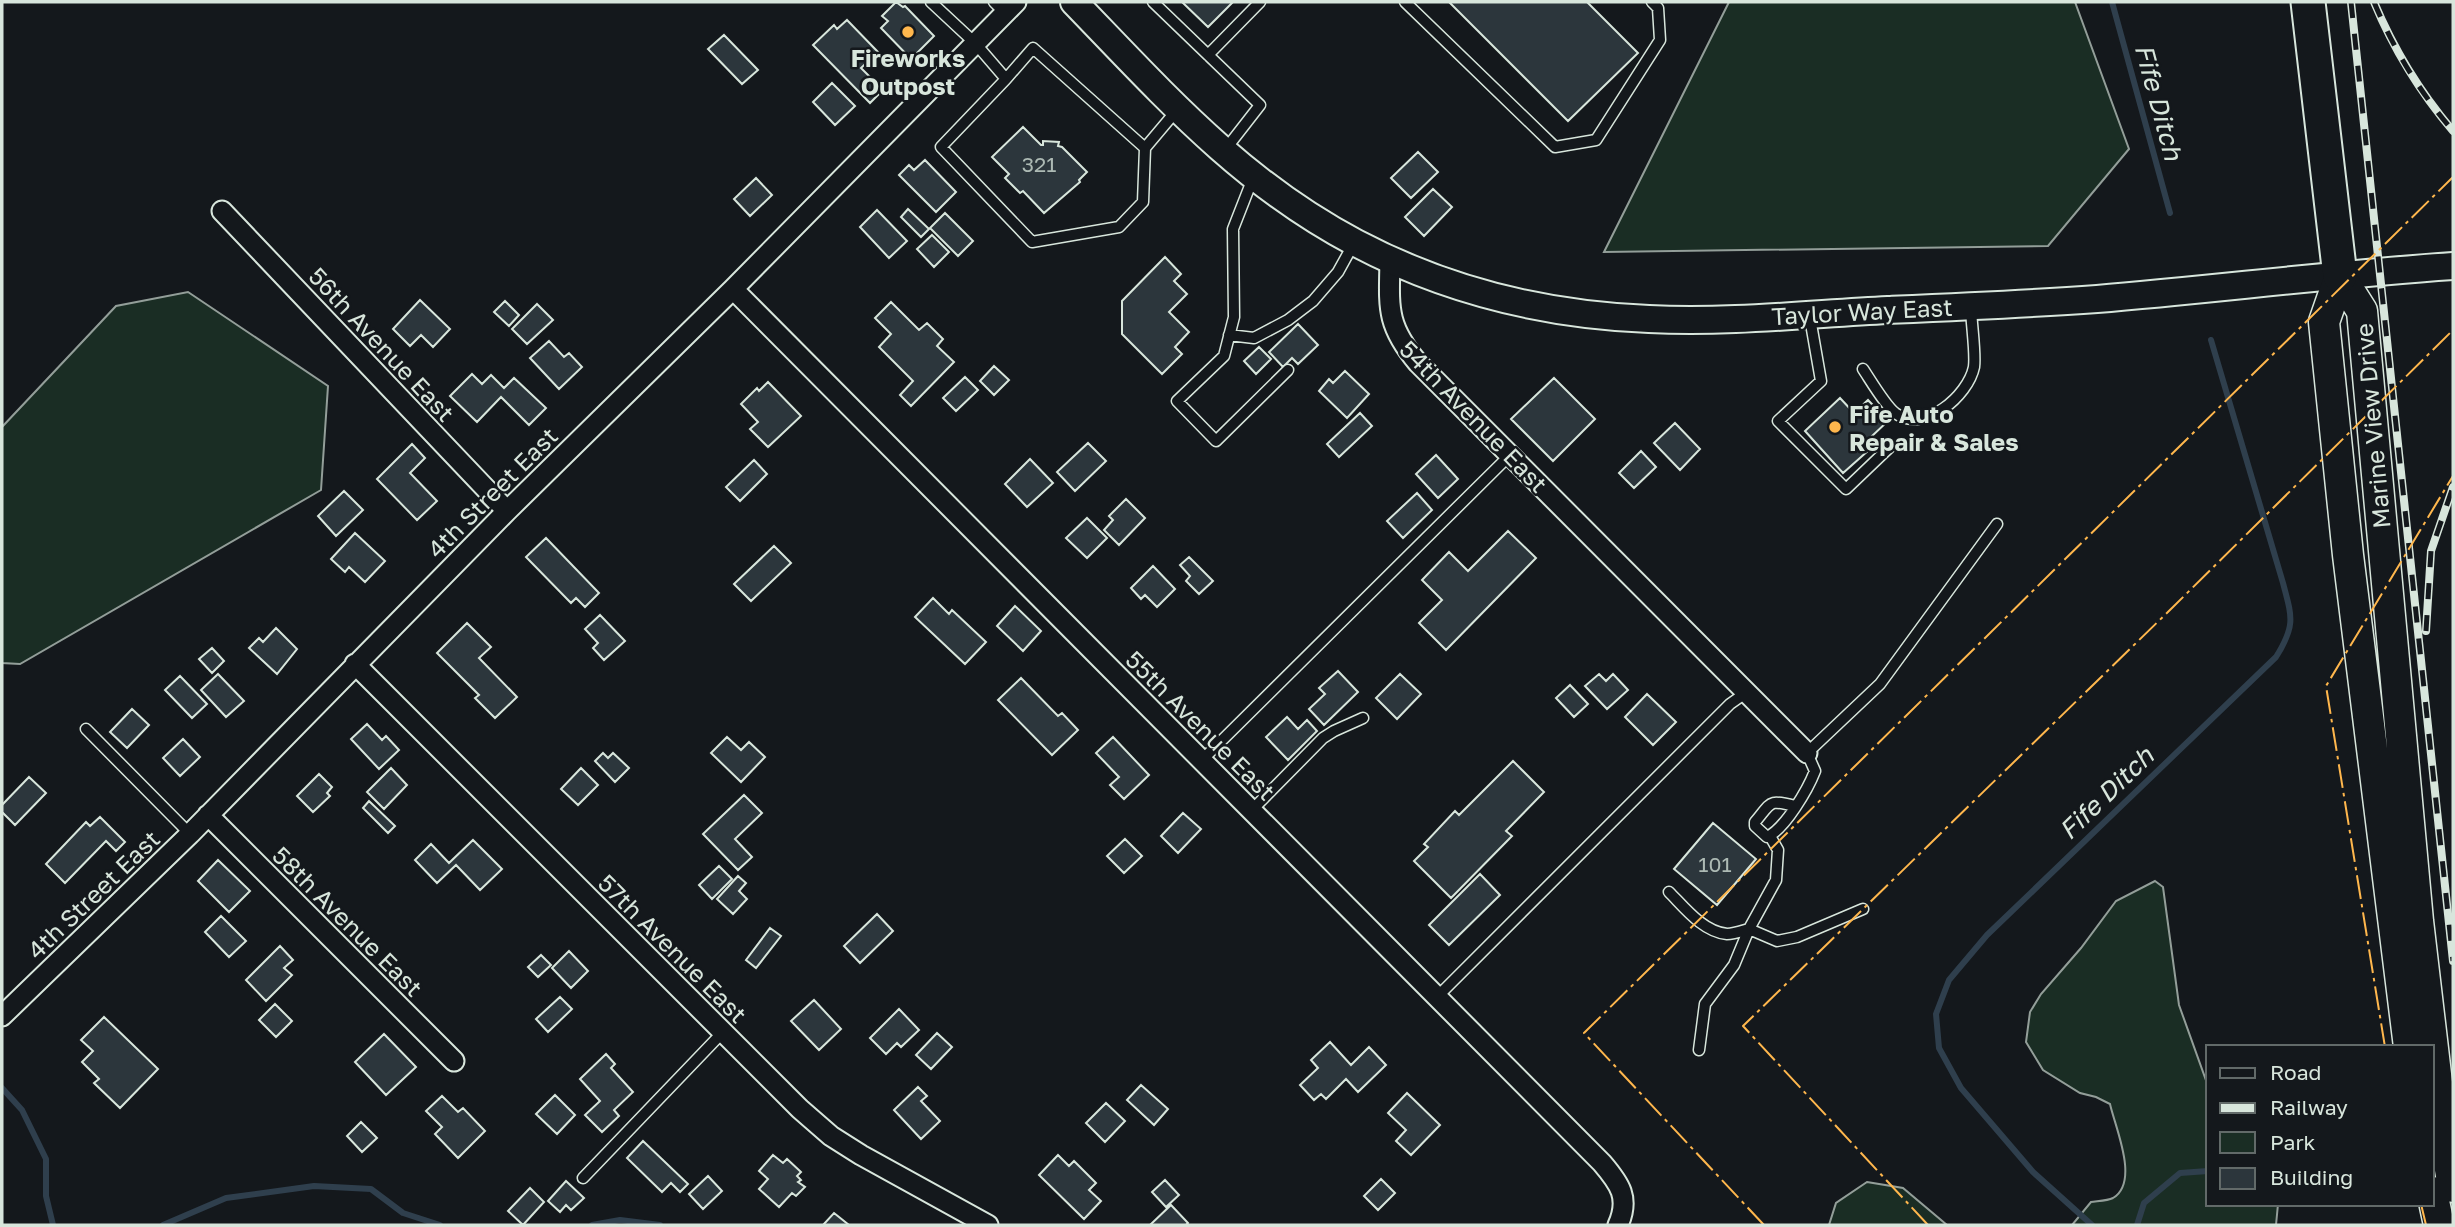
<svg xmlns="http://www.w3.org/2000/svg" width="2455" height="1227" font-family="'Golos Text',sans-serif">
<rect width="100%" height="100%" fill="#14181c"/>
<path fill="#1a2d24" stroke="#939e99" stroke-width="2" d="M1729,2H2075L2129,149L2048,246L1604,252Z
M188,292L328,386L321,490L20,664L2,663V427L116,306Z
M2155,881L2163,887L2179,1005L2208,1086V1204H2278L2276,1225H2072L2091,1202C2097,1201 2107,1201 2113,1198C2140,1182 2115,1127 2110,1104L2096,1097L2080,1093L2043,1070L2026,1042L2030,1012L2041,994L2081,948L2116,901Z
M1867,1182L1903,1188L1947,1225H1829L1836,1203Z"/>
<g fill="none" stroke-linecap="round" stroke-linejoin="round">
<path stroke="#2f3f4d" stroke-width="6" d="M2112,2L2170,213
M2,1088L22,1110L46,1159V1196L53,1225
M163,1225L226,1198L314,1186L371,1189L403,1213L440,1225
M592,1225L620,1220L660,1225
M2092,1225L2033,1172L1961,1088L1939,1048L1936,1014L1949,980L1987,935L2276,657C2296,625 2292,617 2283,583L2211,340
M2137,1225L2144,1203L2180,1173L2208,1171"/>
</g>
<path fill="#2c363c" stroke="#d8e6dc" stroke-width="2" d="M896,2L903,7L905,6L934,36L911,59L881,28L888,21L882,16Z
M1182,2H1233L1208,27Z
M1449,2H1587L1638,53L1568,121Z
M847,20L878,52L861,68L883,90L870,103L813,45L834,25L837,29Z
M724,35L758,70L742,84L708,49Z
M832,83L855,106L835,125L813,102Z
M1023,127L1041,145H1043V141L1059,142L1058,146L1062,147L1087,172L1079,180L1080,182L1044,213L1023,191L1020,193L1005,178L1009,174L992,157Z
M1418,152L1438,172L1411,198L1391,178Z
M925,160L956,192L936,212L899,175L909,165L914,170Z
M756,178L772,195L750,216L734,199Z
M1433,189L1452,207L1424,236L1405,217Z
M908,209L929,229L921,237L901,217Z
M877,210L907,241L889,258L860,227Z
M945,213L973,241L958,256L930,228Z
M932,235L949,252L934,267L917,249Z
M1165,257L1181,274L1174,281L1187,294L1169,312L1189,332L1175,347L1182,354L1162,374L1122,334V301Z
M420,300L450,329L433,347L421,335L410,346L393,329Z
M505,301L519,315L509,326L494,312Z
M891,302L919,330L927,323L943,339L937,346L954,362L911,406L900,395L913,381L879,347L891,334L875,318Z
M537,304L553,320L527,344L512,329Z
M1298,324L1318,345L1298,364L1292,358L1283,367L1269,352Z
M549,341L564,357L569,353L582,367L559,389L530,358Z
M1259,347L1271,359L1256,374L1244,361Z
M994,366L1009,380L994,395L980,381Z
M1345,371L1369,394L1347,418L1319,391L1329,379L1333,383Z
M472,374L482,384L491,375L504,388L514,378L546,408L529,425L501,397L477,422L450,396Z
M965,377L978,390L956,411L943,398Z
M1554,378L1595,419L1553,461L1511,419Z
M768,382L801,416L768,447L750,429L758,422L741,404L757,388L759,391Z
M1840,398L1854,413L1868,400L1888,421L1872,436L1878,442L1843,473L1805,431Z
M1360,413L1372,426L1339,457L1327,444Z
M1675,423L1700,449L1680,470L1654,443Z
M1088,443L1106,461L1075,491L1057,472Z
M412,444L425,458L410,473L437,501L417,520L377,479Z
M1641,451L1656,467L1634,488L1619,473Z
M1436,455L1458,479L1438,498L1416,474Z
M1030,459L1053,483L1027,507L1005,484Z
M754,460L767,474L740,501L726,487Z
M344,491L363,510L336,536L318,516Z
M1417,493L1432,510L1403,538L1387,521Z
M1126,499L1145,518L1119,545L1104,530L1113,520L1109,516Z
M1087,518L1107,538L1087,558L1066,538Z
M1508,531L1536,558L1446,650L1419,623L1442,600L1422,580L1449,552L1468,571Z
M355,533L385,561L365,582L349,567L345,572L331,559Z
M546,538L599,593L585,607L576,598L571,603L526,557Z
M774,546L791,563L751,601L734,584Z
M1189,557L1213,581L1199,594L1186,581L1190,576L1180,565Z
M1153,566L1175,589L1157,607L1145,595L1141,599L1131,588Z
M933,598L949,614L952,610L986,642L965,664L915,617Z
M1015,606L1041,631L1023,651L997,626Z
M600,615L625,641L604,660L593,648L598,643L585,629Z
M467,623L491,647L479,658L517,697L495,718L475,698L479,695L437,653Z
M276,628L297,649L277,674L249,648L259,638L263,642Z
M212,648L224,661L212,673L199,659Z
M1338,671L1358,692L1324,725L1309,709L1325,694L1319,688Z
M218,674L244,701L226,717L201,690Z
M1400,674L1421,694L1397,719L1376,698Z
M1599,674L1606,681L1613,674L1628,690L1607,709L1585,686Z
M180,676L207,704L192,718L165,690Z
M1021,678L1058,716L1062,713L1078,730L1052,755L998,700Z
M1570,685L1588,704L1574,717L1556,698Z
M1647,694L1676,722L1653,745L1625,717Z
M132,709L149,725L127,748L110,732Z
M1287,717L1298,729L1307,720L1317,731L1288,760L1266,737Z
M367,724L382,740L386,736L399,750L379,769L351,739Z
M727,737L741,750L749,742L765,757L741,782L711,753Z
M1113,737L1149,775L1124,799L1110,785L1119,777L1096,753Z
M183,739L200,757L180,776L163,758Z
M603,753L608,758L613,753L629,768L615,782L595,761Z
M1513,761L1544,792L1506,831L1512,836L1451,898L1414,861L1428,847L1424,844L1455,811L1459,815Z
M391,768L407,785L384,809L367,792Z
M581,768L598,785L578,805L561,789Z
M319,774L332,787L327,793L330,796L313,812L297,796Z
M29,777L46,793L15,825L2,812V805Z
M744,795L762,813L735,839L752,857L738,870L703,834Z
M369,801L395,826L388,833L363,808Z
M1183,813L1201,829L1178,853L1161,836Z
M100,817L125,842L116,851L106,841L65,883L46,864L86,822L90,826Z
M1713,823L1756,859L1717,905L1674,869Z
M1125,839L1142,856L1124,873L1107,856Z
M473,840L502,869L480,890L456,865L437,883L415,860L431,844L449,863Z
M218,860L250,891L229,912L198,881Z
M719,866L732,879L712,899L699,885Z
M1480,874L1500,895L1449,945L1429,925Z
M738,876L746,883L739,891L747,899L733,914L717,899Z
M877,914L893,931L860,963L844,946Z
M221,916L246,941L229,957L205,932Z
M770,928L781,936L756,968L746,960Z
M280,946L293,960L284,968L292,975L266,1001L246,980Z
M569,951L588,971L571,988L552,968Z
M541,955L551,965L538,977L528,967Z
M560,997L572,1009L548,1032L536,1019Z
M814,1000L841,1029L819,1050L791,1021Z
M275,1004L292,1021L276,1037L259,1020Z
M899,1009L919,1030L901,1047L897,1043L886,1054L870,1038Z
M104,1017L158,1069L120,1108L94,1083L99,1079L82,1062L93,1051L81,1040Z
M937,1033L952,1047L931,1069L916,1055Z
M384,1034L416,1067L386,1095L355,1062Z
M1330,1042L1351,1065L1369,1047L1386,1065L1358,1092L1346,1079L1326,1099L1321,1094L1314,1100L1300,1085L1318,1068L1311,1060Z
M606,1054L615,1064L611,1068L633,1092L614,1110L619,1116L602,1132L585,1115L600,1101L580,1079Z
M1141,1085L1168,1109L1154,1125L1127,1100Z
M918,1087L927,1096L921,1101L940,1121L921,1139L894,1110Z
M1407,1093L1440,1125L1411,1155L1396,1141L1406,1130L1388,1113Z
M555,1095L575,1115L557,1134L536,1114Z
M442,1096L458,1112L463,1108L485,1131L458,1158L435,1134L442,1127L426,1111Z
M1106,1103L1125,1121L1105,1142L1086,1123Z
M361,1122L377,1138L362,1152L347,1136Z
M643,1141L688,1184L680,1192L671,1183L662,1192L627,1158Z
M773,1155L783,1163L787,1159L801,1172L797,1176L801,1180L798,1182L805,1187L796,1196L792,1193L779,1207L759,1189L768,1179L759,1171Z
M1058,1155L1069,1166L1074,1161L1096,1183L1089,1190L1101,1201L1084,1219L1039,1175Z
M708,1176L722,1191L703,1209L689,1194Z
M1381,1179L1395,1193L1378,1210L1364,1196Z
M1165,1180L1179,1195L1166,1207L1152,1192Z
M566,1181L584,1198L571,1210L566,1205L560,1212L548,1201Z
M530,1188L544,1202L523,1225L508,1211Z
M1171,1205L1188,1223L1186,1225H1150Z
M834,1213L849,1225H823Z"/>
<g fill="none" stroke-linecap="round" stroke-linejoin="round">
<g stroke="#d8e6dc" stroke-width="13">
<path id="lane" d="M931,2L975,43L1006,79L941,147L1032,242L1119,227L1143,202L1145,148L1177,110
M994,2L1005,13
M1153,2L1260,105L1225,150
M1405,2L1555,147L1596,140L1660,40L1658,8L1652,2
M1208,55L1260,2
M1006,79L1033,48L1145,148
M1253,178L1233,229L1234,317L1224,356L1177,401L1216,441L1288,370
M1810,318L1821,381L1778,421L1846,489L1892,445
M1229,335L1254,338L1288,320L1313,301L1338,272L1354,243
M1863,369C1871,381 1885,405 1895,413C1924,434 1968,396 1974,367C1976,353 1971,322 1971,306
M86,729L190,834
M1202,760L1510,455
M1795,806C1768,799 1772,802 1755,822V826L1767,837C1785,829 1808,789 1815,771L1807,753L1880,684L1997,524
M1252,810L1323,738L1334,731L1363,718
M1669,892C1684,907 1703,932 1727,934C1734,934 1742,931 1749,929L1776,880L1778,850L1770,836
M1437,997L1730,704L1747,692
M1699,1050L1705,1004L1734,965L1749,929L1777,941L1797,937L1863,909
M583,1178L723,1032"/>
</g>
<g stroke="#d8e6dc" stroke-width="23">
<path id="street" d="M222,211L507,511
M1390,260C1389,308 1386,325 1418,363L1807,753
M733,289L1602,1163C1620,1184 1630,1198 1618,1225
M355,664L800,1109L831,1136L861,1155L988,1225
M208,815L454,1061
M2,1016L190,834L507,511L733,289L1016,2"/>
</g>
<g stroke="#d8e6dc" stroke-width="30">
<path id="secondary" d="M1074,2C1162,93 1241,183 1356,243C1447,291 1547,315 1649,319C1728,323 1809,314 1888,310C1957,307 2027,304 2097,299C2216,289 2334,274 2453,266"/>
</g>
<g stroke="#d8e6dc" stroke-width="33">
<path id="primary" d="M2340,276L2362,311L2418,921L2441,1117L2453,1187
M2340,276L2324,322L2348,555L2409,1047
M2432,1192L2439,1225"/>
</g>
<g stroke="#d8e6dc" stroke-width="37">
<path id="highway" d="M2308,2L2340,276"/>
</g>
<use href="#lane" stroke="#14181c" stroke-width="10"/>
<use href="#street" stroke="#14181c" stroke-width="19"/>
<use href="#secondary" stroke="#14181c" stroke-width="26"/>
<use href="#primary" stroke="#14181c" stroke-width="30"/>
<use href="#highway" stroke="#14181c" stroke-width="33"/>
<g stroke="#d8e6dc" stroke-width="8">
<path id="rail" d="M2351,2L2453,961
M2374,2C2394,50 2419,91 2453,131
M2426,631L2431,551L2453,487"/>
</g>
<use href="#rail" stroke="#14181c" stroke-width="5" stroke-dasharray="16" stroke-linecap="butt"/>
<path stroke="#ffb74d" stroke-width="2" stroke-dasharray="24 5 3.5 5" stroke-linecap="butt" d="M2385,1047L2326,686L2453,476
M2421,1204L2426,1225
M1764,1225L1584,1033L2453,177
M1928,1225L1743,1026L2173,607L2453,330"/>
</g>
<g fill="#ffb74d" stroke="#14181c" stroke-width="2.5">
<circle cx="908" cy="32" r="7"/>
<circle cx="1835" cy="427" r="7"/>
</g>
<g text-anchor="middle" dominant-baseline="central" stroke-width="5" stroke-linejoin="round" paint-order="stroke">
<g font-size="21" fill="#adbab4">
<text x="1039" y="164">321</text>
<text x="1715" y="864">101</text>
</g>
<g font-size="24" font-weight="bold" fill="#d8e6dc" stroke="#14181c">
<text x="908" y="57">Fireworks<tspan x="908" dy="28">Outpost</tspan></text>
<text x="1849" y="413" text-anchor="start">Fife Auto<tspan x="1849" dy="28">Repair &amp; Sales</tspan></text>
</g>
<g font-size="24" fill="#d8e6dc" stroke="#14181c">
<text transform="translate(1862 311) rotate(-3)">Taylor Way East</text>
<text transform="translate(382 344) rotate(47)">56th Avenue East</text>
<text transform="translate(1474 416) rotate(46)">54th Avenue East</text>
<text transform="translate(2372 426) rotate(-95)">Marine View Drive</text>
<text transform="translate(492 492) rotate(-45)">4th Street East</text>
<text transform="translate(1201 725) rotate(45)">55th Avenue East</text>
<text transform="translate(93 894) rotate(-44)">4th Street East</text>
<text transform="translate(348 921) rotate(45)">58th Avenue East</text>
<text transform="translate(673 948) rotate(45)">57th Avenue East</text>
</g>
<g font-size="26" font-style="italic" fill="#d8e6dc" stroke="#14181c">
<text transform="translate(2159 102) rotate(75)">Fife Ditch</text>
<text transform="translate(2106 793) rotate(-44)">Fife Ditch</text>
</g>
</g>
<rect width="2455" height="1227" fill="none" stroke="#d8e6dc" stroke-width="7"/>
<rect x="2206" y="1045" width="228" height="161" fill="#14181c" stroke="#626a69" stroke-width="2"/>
<rect x="2220" y="1068" width="35" height="10" fill="#14181c" stroke="#626a69" stroke-width="2"/>
<text x="2270" y="1080" font-size="21" fill="#d8e6dc">Road</text>
<rect x="2220" y="1103" width="35" height="10" fill="#d8e6dc" stroke="#626a69" stroke-width="2"/>
<text x="2270" y="1115" font-size="21" fill="#d8e6dc">Railway</text>
<rect x="2220" y="1132" width="35" height="21" fill="#1a2d24" stroke="#626a69" stroke-width="2"/>
<text x="2270" y="1150" font-size="21" fill="#d8e6dc">Park</text>
<rect x="2220" y="1168" width="35" height="21" fill="#2c363c" stroke="#626a69" stroke-width="2"/>
<text x="2270" y="1185" font-size="21" fill="#d8e6dc">Building</text>
</svg>
